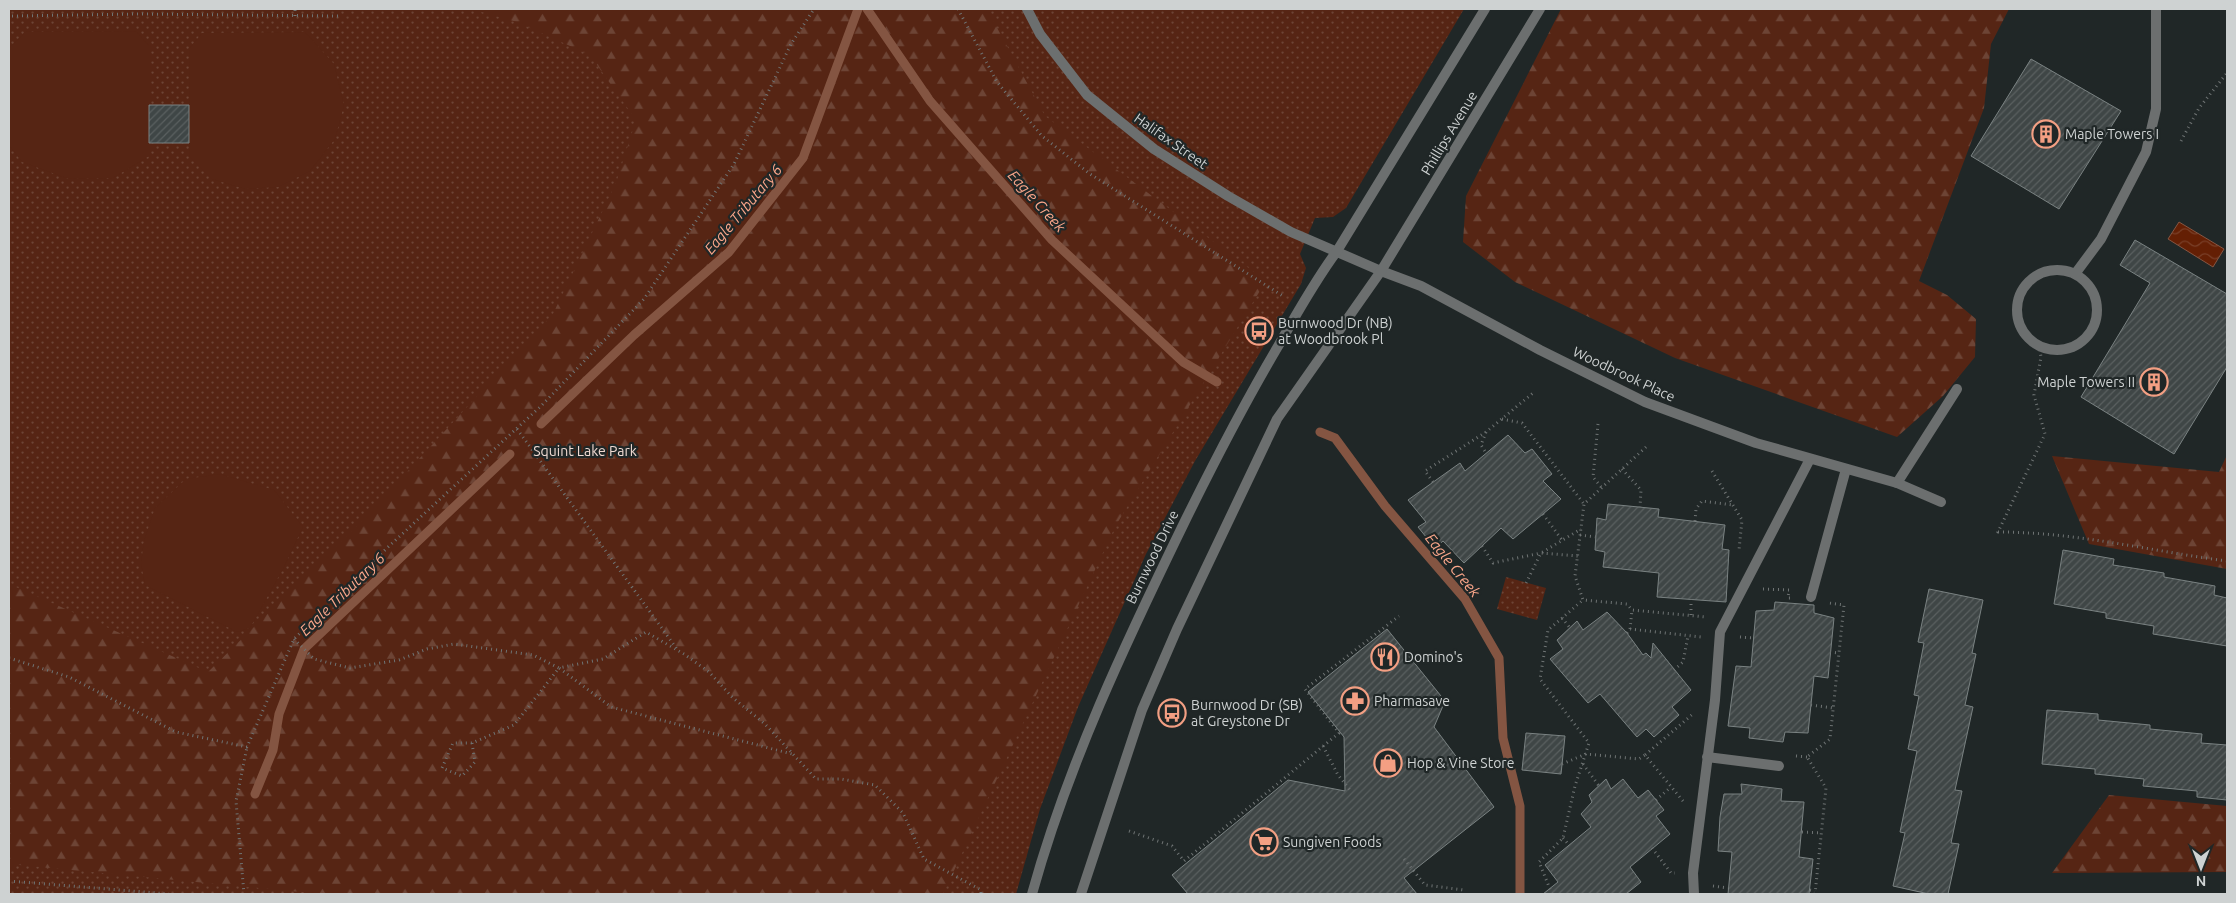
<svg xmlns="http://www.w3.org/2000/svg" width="2236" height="903" font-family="Ubuntu,sans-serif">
<defs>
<pattern id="grass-dots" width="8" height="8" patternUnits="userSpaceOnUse" patternTransform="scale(1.25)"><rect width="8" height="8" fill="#562514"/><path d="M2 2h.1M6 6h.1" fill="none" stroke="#6d4435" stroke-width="1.8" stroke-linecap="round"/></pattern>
<pattern id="forest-firs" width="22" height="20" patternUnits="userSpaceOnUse" patternTransform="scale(1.25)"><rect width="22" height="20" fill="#562514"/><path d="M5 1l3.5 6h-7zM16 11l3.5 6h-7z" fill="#6d4435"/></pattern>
<pattern id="water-waves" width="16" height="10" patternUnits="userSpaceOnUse" patternTransform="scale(1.25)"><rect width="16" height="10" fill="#641f04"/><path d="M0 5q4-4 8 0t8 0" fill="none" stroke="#793f28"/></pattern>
<pattern id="building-hatch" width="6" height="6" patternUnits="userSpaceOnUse" patternTransform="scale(1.25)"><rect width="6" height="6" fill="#3f4646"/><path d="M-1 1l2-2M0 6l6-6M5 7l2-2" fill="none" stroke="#5a6060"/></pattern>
</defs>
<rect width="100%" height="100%" fill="#202727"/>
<path fill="url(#grass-dots)" d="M9,9H1464L1346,208L1333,217L1315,218L1300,254L1306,268L1301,284L1195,461L1146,554L1078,707L1040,809L1016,894H9Z
M1506,577L1546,588L1537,620L1497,609Z"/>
<path fill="url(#forest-firs)" d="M471,9H987L1045,116L1266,281L1116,525L943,894H322L9,864V584L208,672L359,524L553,314L616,183L636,120L590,55L517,22Z
M1561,9H2009L1991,44L1984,108L1919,281L1947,295L1976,319L1975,357L1943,396L1897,437L1675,358L1515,282L1463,242L1466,196Z
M2227,455V569L2089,544L2052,456L2219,472Z
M2109,795L2227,806V872L2052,873Z"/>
<path fill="#562514" d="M136,31L149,46V156L113,178L69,179L22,162L9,145V49L25,32Z
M305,32L334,64L344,105L335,139L310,171L278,187L245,189L212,179L190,157L189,49L202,33Z
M220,474L274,490L303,527L283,569L250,628L237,632L145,585L141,563L144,541L155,508L186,479Z"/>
<path fill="url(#water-waves)" stroke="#845542" d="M2179,222L2224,249L2213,267L2168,239Z"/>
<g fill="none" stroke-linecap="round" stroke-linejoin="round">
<path stroke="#845542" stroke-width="9" d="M867,9L930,101L1052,240L1183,362L1217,382
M541,424L634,335L729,252L803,158L858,9
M1320,432L1335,438L1385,506L1465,599L1499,658L1503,738L1520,806V894
M255,794L273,750L279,714L304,649L510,454"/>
</g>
<path fill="url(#building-hatch)" stroke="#7a8282" d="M2031,59L2121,111L2059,209L1971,156Z
M149,105H189V143H149Z
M2135,240L2227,294V367L2174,454L2081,397L2150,283L2120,265Z
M1508,435L1525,453L1532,449L1552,474L1543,481L1561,499L1513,539L1501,528L1464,563L1443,541L1435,548L1418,527L1426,522L1408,500L1460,463L1465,471Z
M1608,504L1659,509L1658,517L1725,525L1722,549L1729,550L1726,602L1657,597L1659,573L1603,567L1605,552L1595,550L1597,518L1606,520Z
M2063,550L2114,559L2113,565L2164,573V577L2215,586L2214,595L2227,598V646L2153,634L2154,626L2106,618V613L2054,604Z
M1929,589L1983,600L1972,653L1976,654L1965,705L1973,707L1955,790L1962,791L1951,843L1959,844L1948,894H1929L1893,886L1905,833L1900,832L1917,751L1908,749L1919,696L1914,695L1924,643L1918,642Z
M1775,602L1814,605V613L1834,618L1828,678L1814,676L1808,733L1785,732L1783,742L1749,738L1750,728L1728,726L1736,666L1751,667L1756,611L1774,610Z
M1607,612L1627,633L1643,655L1646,653L1651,658L1653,643L1691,690L1672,707L1679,715L1654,737L1646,729L1637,737L1600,694L1588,703L1550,659L1563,649L1557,640L1577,621L1583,630Z
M1387,629L1445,701L1434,727L1494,807L1404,878L1417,894H1188L1172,875L1288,780L1345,791L1344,737L1308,692Z
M2047,710L2098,714V720L2150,725V729L2202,734L2201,743L2227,745V800L2197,797V791L2143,786L2144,779L2095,774V769L2042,764Z
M1526,733L1565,736L1561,774L1522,770Z
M1606,779L1611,789L1623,779L1638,798L1648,790L1664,810L1656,816L1670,834L1630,867L1641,882L1626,894H1543L1558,882L1545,865L1591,827L1581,814L1592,802L1589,795Z
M1741,784L1782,789L1781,801L1804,802L1799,857L1813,859L1809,894H1728L1732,852L1718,851L1720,817L1724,794H1742Z"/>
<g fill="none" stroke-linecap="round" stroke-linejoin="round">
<path stroke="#6f7474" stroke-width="3" stroke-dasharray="1 4" stroke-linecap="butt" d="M958,9L997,82L1042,136L1090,174L1283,296
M12,16L137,14L339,16
M295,16V9
M2181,141L2199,108L2227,73
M2039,345L2041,357L2034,395L2045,434L1998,532C2076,532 2150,551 2227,561
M1502,419L1522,423L1584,504
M1598,424L1593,477L1602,488
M517,429L677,649
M1486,432L1481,445L1486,453
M1646,447L1584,504L1575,576L1583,600L1627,604L1632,610L1706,617
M1622,469L1641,490L1640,507
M1712,471L1742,520L1739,550
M1433,482L1425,471L1486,432L1533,393
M1543,514L1562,540
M1695,521L1696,509L1702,501L1733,505
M1580,535L1596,537
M1482,546L1493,563L1541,553L1578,556
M1526,583L1541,553L1581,529
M1763,589L1789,590L1788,598H1793
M1691,615V599
M1562,618L1570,628
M1630,629L1701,637
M1627,633L1630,629L1632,610
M1740,637L1753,638
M294,639L314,659L350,668L399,660L427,649L454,644L533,655L559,668L603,659L646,632L684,654L709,672L733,698L765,724L816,779H841L875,785L903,813L924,859L981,890V894
M1830,652L1839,653
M9,658L69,677L176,732L247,747L294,639L387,548L541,406L644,299L734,164L791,44L814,9
M1674,670L1683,662L1688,636
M1811,705L1833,708
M472,743L475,762L462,776L442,768L453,743H472L514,725L559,668L611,707L792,754
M1323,746L1338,775L1350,790
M1796,756L1807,757
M1562,764L1586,754L1639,759L1645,755
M1583,764L1599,786
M1656,800L1671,787
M1683,801L1645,755L1694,713
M1129,831L1172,846L1184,861L1339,733L1305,689L1399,616
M1802,832L1821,833
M1563,838L1569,845
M1652,848L1671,873H1675
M1404,859L1425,885L1464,890
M9,881L169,894
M1713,886L1728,888
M1810,890L1815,891
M244,894L236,801L247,747
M1552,894L1539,862L1563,838L1575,786L1589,743L1540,679L1548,630L1583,600
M1815,894L1826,788L1807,757L1830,739L1844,605L1829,603"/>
<path stroke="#6c6f6f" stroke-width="10" d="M2017 310a40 40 0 1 1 80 0a40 40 0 1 1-80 0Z
M2075,274L2101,239L2146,152L2156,109V9
M1897,483L1957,389
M1811,597L1846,469
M1707,757L1779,766
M1694,894L1693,873L1715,700L1720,632L1810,459"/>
<path stroke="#6c6f6f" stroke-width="10" d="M1027,9L1040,34L1087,95L1154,149L1228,196L1291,232L1381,271L1421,286L1540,350L1645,402L1756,443L1897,483L1941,502"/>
<path stroke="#6c6f6f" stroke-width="10" d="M1032,894C1068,764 1126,642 1185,521C1214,462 1244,404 1277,348C1296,315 1314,282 1337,251L1485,9
M1081,894L1142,710L1177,629L1277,419L1381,271L1540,9"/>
</g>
<defs>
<g id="building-ring" transform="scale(1.4375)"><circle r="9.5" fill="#202727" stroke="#f39f83" stroke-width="1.5"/><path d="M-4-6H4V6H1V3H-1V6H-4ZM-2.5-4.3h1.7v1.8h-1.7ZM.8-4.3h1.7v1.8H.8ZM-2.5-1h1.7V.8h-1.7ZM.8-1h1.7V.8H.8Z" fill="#f39f83"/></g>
<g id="bus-ring" transform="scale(1.4375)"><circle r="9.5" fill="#202727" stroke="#f39f83" stroke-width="1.5"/><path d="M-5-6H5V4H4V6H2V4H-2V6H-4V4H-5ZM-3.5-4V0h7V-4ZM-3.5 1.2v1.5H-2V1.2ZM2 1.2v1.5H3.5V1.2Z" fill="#f39f83"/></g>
<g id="restaurant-ring" transform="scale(1.4375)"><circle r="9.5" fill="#202727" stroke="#f39f83" stroke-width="1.5"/><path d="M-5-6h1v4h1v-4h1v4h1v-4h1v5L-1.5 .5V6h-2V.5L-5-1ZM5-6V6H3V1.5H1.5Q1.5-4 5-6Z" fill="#f39f83"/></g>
<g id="pharmacy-ring" transform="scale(1.4375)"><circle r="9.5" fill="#202727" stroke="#f39f83" stroke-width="1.5"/><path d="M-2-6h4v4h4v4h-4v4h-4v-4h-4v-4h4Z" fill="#f39f83"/></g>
<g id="shop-ring" transform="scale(1.4375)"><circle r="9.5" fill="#202727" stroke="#f39f83" stroke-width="1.5"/><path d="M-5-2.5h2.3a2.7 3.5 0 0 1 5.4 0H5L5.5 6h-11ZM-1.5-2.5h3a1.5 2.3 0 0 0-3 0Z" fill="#f39f83"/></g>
<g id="supermarket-ring" transform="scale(1.4375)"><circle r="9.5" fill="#202727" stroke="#f39f83" stroke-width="1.5"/><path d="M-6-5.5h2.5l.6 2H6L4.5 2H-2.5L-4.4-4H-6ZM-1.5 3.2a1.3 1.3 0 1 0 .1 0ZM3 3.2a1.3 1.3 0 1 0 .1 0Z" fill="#f39f83"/></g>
</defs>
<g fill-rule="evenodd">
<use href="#building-ring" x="2046" y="134"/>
<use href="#bus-ring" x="1259" y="331"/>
<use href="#building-ring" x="2154" y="382"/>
<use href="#restaurant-ring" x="1385" y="657"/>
<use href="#pharmacy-ring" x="1355" y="701"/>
<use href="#bus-ring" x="1172" y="713"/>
<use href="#shop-ring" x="1388" y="763"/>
<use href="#supermarket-ring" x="1264" y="842"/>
</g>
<g text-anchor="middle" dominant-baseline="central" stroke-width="4.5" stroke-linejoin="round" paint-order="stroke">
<g font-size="14" fill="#ced2d2" stroke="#202727">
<text transform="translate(1449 133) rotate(-59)">Phillips Avenue</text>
<text transform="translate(1171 141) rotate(35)">Halifax Street</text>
<text transform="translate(1624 374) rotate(25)">Woodbrook Place</text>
<text transform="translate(1152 557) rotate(-64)">Burnwood Drive</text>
</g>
<g font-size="14" fill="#ced2d2" stroke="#202727" text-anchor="start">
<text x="2065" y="134">Maple Towers I</text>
<text x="1278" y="323">Burnwood Dr (NB)<tspan x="1278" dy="16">at Woodbrook Pl</tspan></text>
<text x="2135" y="382" text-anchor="end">Maple Towers II</text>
<text x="1404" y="657">Domino's</text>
<text x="1374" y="701">Pharmasave</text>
<text x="1191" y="705">Burnwood Dr (SB)<tspan x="1191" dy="16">at Greystone Dr</tspan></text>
<text x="1407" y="763">Hop &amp; Vine Store</text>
<text x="1283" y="842">Sungiven Foods</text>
</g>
<g font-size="14" fill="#f0dad2" stroke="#202727">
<text x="585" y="451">Squint Lake Park</text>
</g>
<g font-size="15" font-style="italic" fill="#fca78b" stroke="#202727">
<text transform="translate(1037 201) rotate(48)">Eagle Creek</text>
<text transform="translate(743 209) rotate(-50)">Eagle Tributary 6</text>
<text transform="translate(1453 565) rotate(51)">Eagle Creek</text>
<text transform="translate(342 594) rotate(-44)">Eagle Tributary 6</text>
</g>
</g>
<rect width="2236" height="903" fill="none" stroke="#ced2d2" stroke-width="20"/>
<g transform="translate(2201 868) rotate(180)" stroke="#202727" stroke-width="4" paint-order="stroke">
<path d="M0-4L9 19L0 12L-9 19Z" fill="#ced2d2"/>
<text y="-8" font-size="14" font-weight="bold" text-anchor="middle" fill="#ced2d2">N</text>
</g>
</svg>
